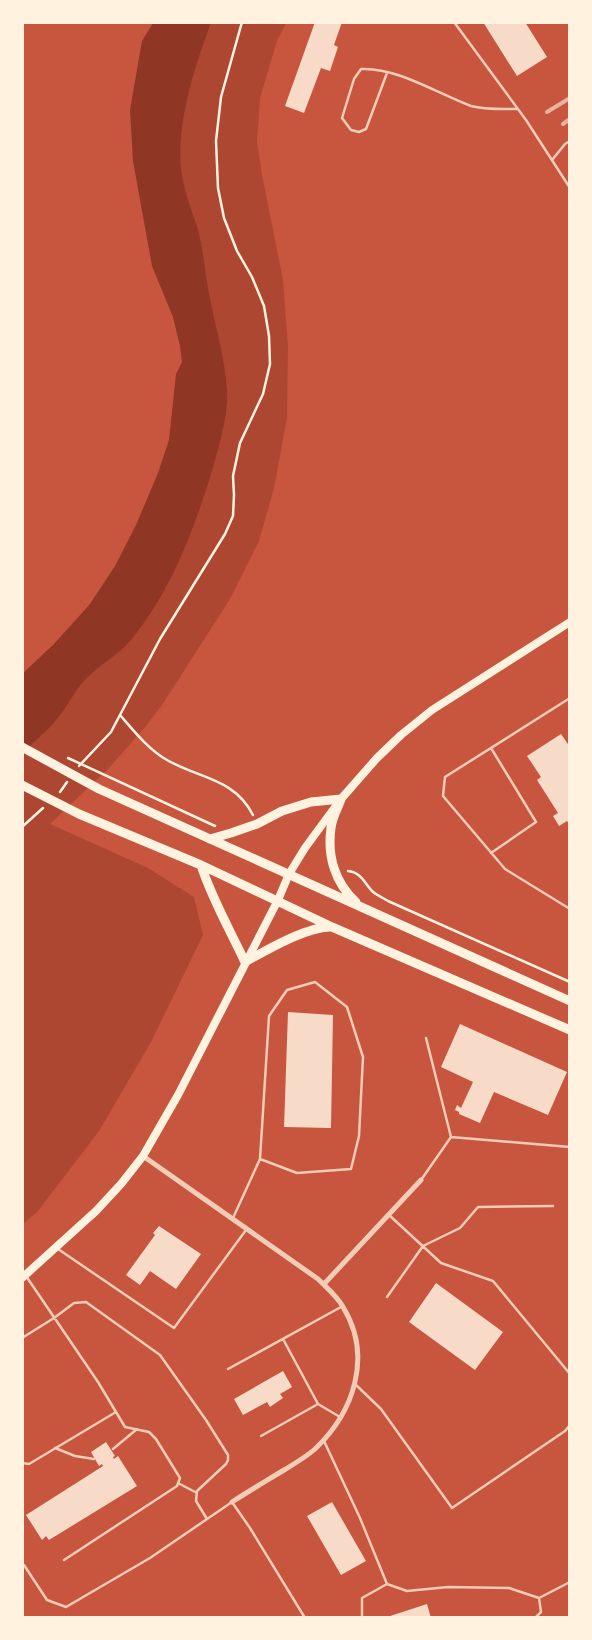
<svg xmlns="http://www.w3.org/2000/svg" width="592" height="1640" font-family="Literata,serif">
<rect width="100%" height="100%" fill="#c8553d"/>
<path fill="#ae4732" d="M211,23H286L277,41L260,98L257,142L262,175L283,280L288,346L287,418L274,488L259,541L230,599L162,705L146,726L108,769L50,824L148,868L194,897L203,935L151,1042L99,1131L38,1211L23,1224V752C35,741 48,731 58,718C68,706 75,690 86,679C100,664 119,655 132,639C173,588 195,527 214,465C220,441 229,414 227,389C225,358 216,329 210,298C205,274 204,250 197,226C190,206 184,190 181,168C177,121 195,66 211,23Z"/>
<path fill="#8f3625" d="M153,23H211C195,66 177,121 181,168C184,190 190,206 197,226C204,250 205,274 210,298C216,329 225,358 227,389C229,414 220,441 214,465C195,527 173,588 132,639C119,655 100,664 86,679C75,690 68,706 58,718C48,731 35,741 23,752L22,674L54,644L90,604L115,566L136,525L158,473L169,440L176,374L182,362L180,346L173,317L152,266L133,161L130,110L142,41Z"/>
<path fill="#f7dbc8" d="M315,22H342L334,45L338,47L330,71L321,68L304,113L285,106Z
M483,22H525L547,57L517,76Z
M561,734L570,747V825L567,821L559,826L553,816L558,813L537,780L541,777L527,756Z
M288,1012L333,1015L331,1128L284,1127Z
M460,1024L567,1072L548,1115L494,1092L480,1123L459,1114V1112L455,1110L457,1105L461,1108L473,1082L441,1067Z
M159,1226L201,1254L176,1289L150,1271L140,1285L126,1275L155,1235L153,1233Z
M436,1283L503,1332L475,1370L409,1322Z
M283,1371L292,1387L280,1394L283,1398L270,1407L267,1402L243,1415L234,1399Z
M106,1442L115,1456L113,1457L114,1459L118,1456L137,1486L49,1540L46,1536L42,1540L26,1515L103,1466L102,1464L99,1466L91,1452Z
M332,1502L366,1561L341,1575L307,1516Z
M427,1604L431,1618H387V1617Z"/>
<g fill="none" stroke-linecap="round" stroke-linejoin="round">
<path stroke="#fff3e0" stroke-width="2.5" d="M120,715C134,731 148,749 167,760C200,779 234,778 253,815
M68,758L215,826
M79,766L111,732L160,639L225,534L233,516L234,495L233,476L240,443L263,394L270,364L269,336L264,306L252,277L237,251L224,218L218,188L216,141L221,97L242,22
M60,792L67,782
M22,827L43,808
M348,871C361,872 365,884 373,892C377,895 383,898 388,901L570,982"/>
<path stroke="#f1ccb7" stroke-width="2.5" d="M454,22L526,120L570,188
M387,73L366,129L359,132L351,130L342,118L354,79L361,69C397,67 438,94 471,106C485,110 503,109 517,109
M552,160L565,144L570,141
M570,698L445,777L443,796L505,869L570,909
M491,748L536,822L491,853
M451,1137L570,1147
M421,1180L451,1137L426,1038
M389,1215L441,1263L493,1281L570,1374
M233,1218L260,1159L269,1016L287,990L315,982L347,1007L363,1057L359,1136L351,1169L297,1173L260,1159
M58,1249L174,1328L246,1230
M26,1276L98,1382L125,1427L149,1432L156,1439L180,1478L177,1486L64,1560
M387,1297L423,1246L460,1228L478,1207L553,1206
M22,1338L54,1318L74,1303L86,1302L160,1355L206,1420L228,1455V1460L226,1464L197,1491L196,1501L207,1519
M283,1339L318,1404
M228,1369L341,1307
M355,1384L381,1409L452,1508L565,1431L570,1425
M261,1436L318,1404L340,1417
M324,1441L360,1518L387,1584L407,1591L448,1587L509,1588L539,1598L541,1612L535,1618
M55,1448L75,1456L94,1459
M113,1449L137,1429
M22,1463L29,1464L116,1412
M178,1483L197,1493
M22,1566L24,1565L47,1600L66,1607L150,1558L232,1502L250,1528L305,1618
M539,1598L570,1582
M362,1618V1598L387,1584"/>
<path stroke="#f1ccb7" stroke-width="5" d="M143,1156L318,1279C327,1288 337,1296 343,1307C373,1356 354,1412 315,1449C306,1457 294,1464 284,1470C266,1481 249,1491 232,1502
M324,1284L421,1180"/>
<path stroke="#fff3e0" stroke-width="8" d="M22,1278L96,1211L121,1184L143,1156L178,1095L278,900L289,874L305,848L341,799L377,758L401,735L432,710L570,622"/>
<path stroke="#fff3e0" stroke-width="9" d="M22,747L99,789L570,1001
M22,785L79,814L201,865L332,927L570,1030
M210,839L231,833L257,824L282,811L311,802L341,799C338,808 332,818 331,828C327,856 335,883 356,902
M201,865C212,899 230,930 245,962C267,950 306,927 330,927"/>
<path stroke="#e9b49f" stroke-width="4" d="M547,112L570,98
M563,124L570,119"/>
</g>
<rect width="592" height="1640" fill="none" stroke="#fff3e0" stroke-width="48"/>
</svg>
